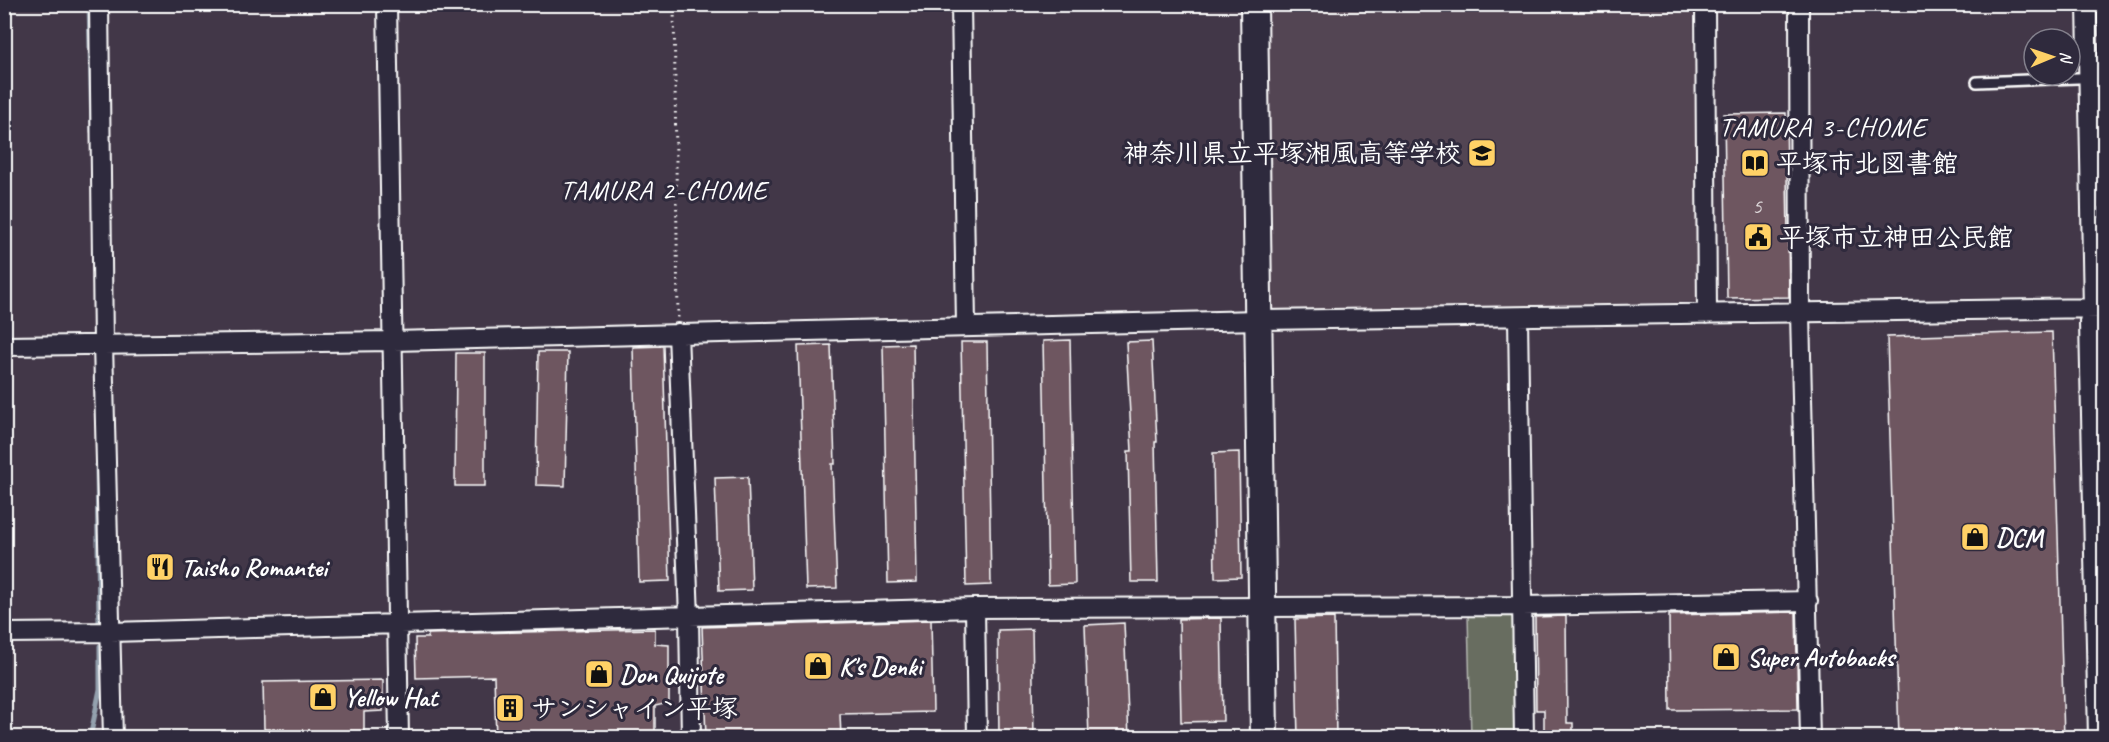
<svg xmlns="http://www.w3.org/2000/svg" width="2109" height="742" font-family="Caveat,'Klee One',sans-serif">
<rect width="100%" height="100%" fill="#423748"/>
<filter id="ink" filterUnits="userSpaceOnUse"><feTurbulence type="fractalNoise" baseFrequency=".0167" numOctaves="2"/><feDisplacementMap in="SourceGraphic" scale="12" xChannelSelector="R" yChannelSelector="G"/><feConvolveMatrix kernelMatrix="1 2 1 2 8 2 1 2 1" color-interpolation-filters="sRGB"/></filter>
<g filter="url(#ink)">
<path fill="#534453" d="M1264,5H1693L1699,302L1275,311L1270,306Z"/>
<path fill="#676d60" stroke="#b3b6b0" stroke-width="1.5" d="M1512,614L1515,617L1519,737H1471L1468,615Z"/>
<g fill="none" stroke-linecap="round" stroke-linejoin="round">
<path stroke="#94a1ae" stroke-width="5" d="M89,4L92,132
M97,465L99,624
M90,738L100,689V646"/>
</g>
<path fill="#6e5660" stroke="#fff" stroke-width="1.5" d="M1786,113L1789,297L1727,298L1724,114Z
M2052,332L2064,738H1899L1887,337Z
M1070,340L1075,584L1048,585L1043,341Z
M1152,341L1157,442H1155L1158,582H1131L1128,451H1132L1126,342Z
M961,342H987L991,585L966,586Z
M913,344L917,582L888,583L883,345Z
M831,345L835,464H832L837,588L806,589L798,346Z
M663,346L670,581L639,582L633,347Z
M538,352H568L565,486L536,485Z
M456,353H485V486H455Z
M1239,452L1241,577L1215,578L1213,453Z
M748,477L752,590L719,591L715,478Z
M1796,612L1798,709L1670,710L1669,615Z
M1566,616L1567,723H1573V738H1544V710H1536L1535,617Z
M1221,618L1223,721L1181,722L1179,619Z
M1334,618L1336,738H1298L1295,619Z
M931,620L933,712L840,714L841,738H706L702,627Z
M1124,623L1129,738H1089L1085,625Z
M655,629V644L669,645V703L655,706V738H496L494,676L416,678L415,638H428V634Z
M1032,629L1034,738H999L998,630Z
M383,680V711L364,712V738H284V729H264L263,682Z"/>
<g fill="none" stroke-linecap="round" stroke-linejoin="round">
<g stroke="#fff" stroke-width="14">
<path id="lane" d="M1977,82L2104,77"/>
</g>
<g stroke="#fff" stroke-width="22">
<path id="street" d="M99,4L103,344L113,738
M387,4L399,738
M961,4L966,326
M1705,4L1707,314
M1799,4L1800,313L1810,738
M2087,4L2093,309L2089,322L2098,738
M1518,317L1524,738
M678,333L689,617L691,738
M4,346L393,341L1259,320L2104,308
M975,608L977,738
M4,633L111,632L975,608L1522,606L1808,601"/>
</g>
<g stroke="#fff" stroke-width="30">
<path id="secondary" d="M1254,4L1264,738"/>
</g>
<path stroke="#fff" stroke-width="3" stroke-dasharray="1.5 4.5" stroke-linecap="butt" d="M674,4L678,318"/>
<use href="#lane" stroke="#2f2a3d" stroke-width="9"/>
<use href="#street" stroke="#2f2a3d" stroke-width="18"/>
<use href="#secondary" stroke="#2f2a3d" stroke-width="26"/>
</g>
</g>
<defs>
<g id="school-square" transform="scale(1.5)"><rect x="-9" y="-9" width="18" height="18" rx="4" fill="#ffd166" stroke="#2f2a3d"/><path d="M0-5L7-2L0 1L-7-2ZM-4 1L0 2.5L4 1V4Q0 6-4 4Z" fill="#111"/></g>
<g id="library-square" transform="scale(1.5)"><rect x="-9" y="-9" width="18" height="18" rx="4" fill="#ffd166" stroke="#2f2a3d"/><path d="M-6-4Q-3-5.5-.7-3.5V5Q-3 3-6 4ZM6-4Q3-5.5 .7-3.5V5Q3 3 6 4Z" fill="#111"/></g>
<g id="civic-square" transform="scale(1.5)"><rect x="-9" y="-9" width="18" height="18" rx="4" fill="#ffd166" stroke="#2f2a3d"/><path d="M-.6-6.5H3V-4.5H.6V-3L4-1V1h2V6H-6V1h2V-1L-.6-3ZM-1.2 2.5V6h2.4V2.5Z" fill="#111"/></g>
<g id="shop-square" transform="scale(1.5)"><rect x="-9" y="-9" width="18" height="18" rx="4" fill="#ffd166" stroke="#2f2a3d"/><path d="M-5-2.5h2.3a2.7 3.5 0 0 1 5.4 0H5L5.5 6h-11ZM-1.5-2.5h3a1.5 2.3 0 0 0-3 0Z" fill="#111"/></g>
<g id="restaurant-square" transform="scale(1.5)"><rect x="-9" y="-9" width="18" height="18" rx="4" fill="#ffd166" stroke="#2f2a3d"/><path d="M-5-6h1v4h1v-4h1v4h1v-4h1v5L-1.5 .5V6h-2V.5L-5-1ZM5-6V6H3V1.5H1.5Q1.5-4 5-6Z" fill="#111"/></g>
<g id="building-square" transform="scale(1.5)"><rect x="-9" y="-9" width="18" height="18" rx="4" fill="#ffd166" stroke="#2f2a3d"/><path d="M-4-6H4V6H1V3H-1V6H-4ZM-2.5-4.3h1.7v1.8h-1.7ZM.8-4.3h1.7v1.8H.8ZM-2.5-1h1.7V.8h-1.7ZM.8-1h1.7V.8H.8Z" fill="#111"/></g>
</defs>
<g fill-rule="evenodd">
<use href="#school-square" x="1482" y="153"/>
<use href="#library-square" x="1755" y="163"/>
<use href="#civic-square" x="1758" y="237"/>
<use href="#shop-square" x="1975" y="537"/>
<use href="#restaurant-square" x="160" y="567"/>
<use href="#shop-square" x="1726" y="657"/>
<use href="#shop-square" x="818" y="666"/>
<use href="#shop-square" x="599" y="674"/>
<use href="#shop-square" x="323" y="697"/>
<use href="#building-square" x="510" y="708"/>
</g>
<g text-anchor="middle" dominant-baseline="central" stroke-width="6" stroke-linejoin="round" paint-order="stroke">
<g font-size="22" fill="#dbd5d7">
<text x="1757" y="206">5</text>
</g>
<g font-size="26" font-weight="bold" fill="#fff" stroke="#2f2a3d" text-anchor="start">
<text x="1461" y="153" text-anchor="end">神奈川県立平塚湘風高等学校</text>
<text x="1776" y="163">平塚市北図書館</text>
<text x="1779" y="237">平塚市立神田公民館</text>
<text x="1996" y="537">DCM</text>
<text x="181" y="567">Taisho Romantei</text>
<text x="1747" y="657">Super Autobacks</text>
<text x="839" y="666">K's Denki</text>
<text x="620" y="674">Don Quijote</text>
<text x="344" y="697">Yellow Hat</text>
<text x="531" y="708">サンシャイン平塚</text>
</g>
<g font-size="27" letter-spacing="1.5" fill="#fff" stroke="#2f2a3d">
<text x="1823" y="127">TAMURA 3-CHOME</text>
<text x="664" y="190">TAMURA 2-CHOME</text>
</g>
</g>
<rect width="2109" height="742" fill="none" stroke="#2f2a3d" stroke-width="24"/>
<rect x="12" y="12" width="2085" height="718" fill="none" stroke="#fff" stroke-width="2" filter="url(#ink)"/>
<g transform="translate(2052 57) rotate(88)"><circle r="28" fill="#2f2a3d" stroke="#827f8b" stroke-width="1.5"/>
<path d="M0-4.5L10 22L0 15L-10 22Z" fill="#ffd166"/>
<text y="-9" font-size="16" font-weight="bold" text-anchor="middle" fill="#ffffff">N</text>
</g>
</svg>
